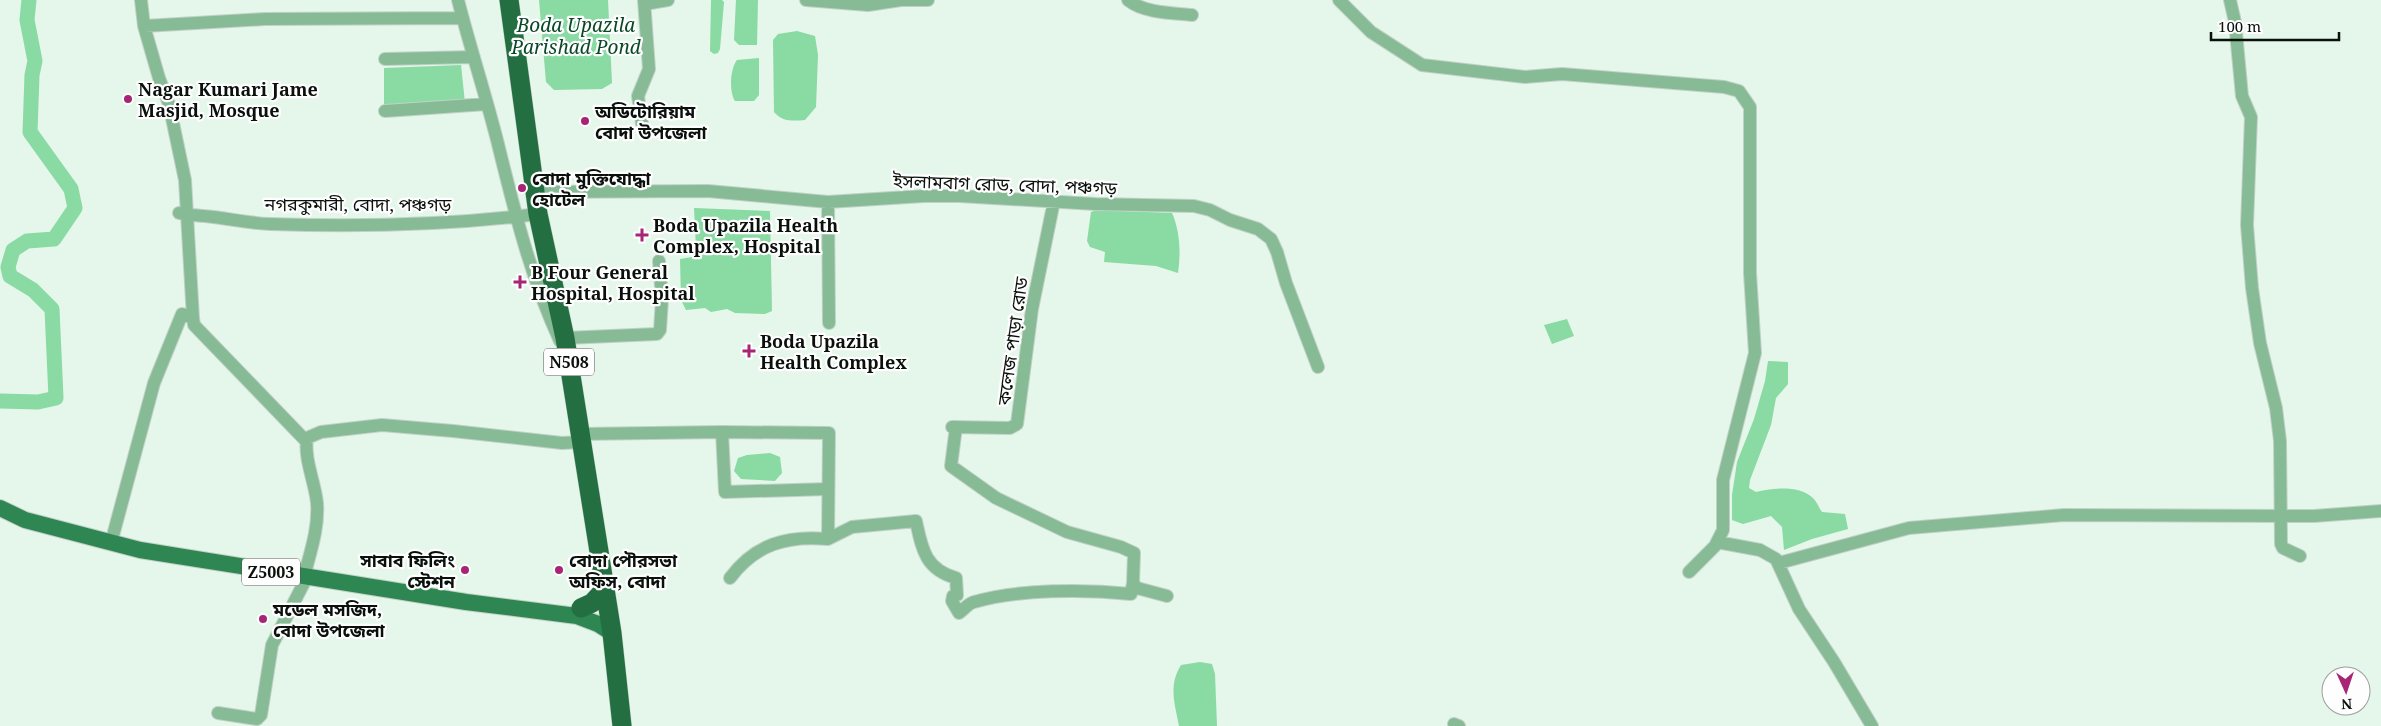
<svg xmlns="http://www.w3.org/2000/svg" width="2381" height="726" font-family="'Noto Serif','Noto Sans Bengali',serif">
<rect width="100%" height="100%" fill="#e5f6ea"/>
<path fill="#89daa3" d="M539,0H608L612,83L602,89L554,90L546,82Z
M711,0H722L724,2L720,49L718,53L714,54L710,51Z
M736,0H758L757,45H739L734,40Z
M797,31L815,36L818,55L816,107L805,120C793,121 782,122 774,112L773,40L778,34Z
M759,58V95L754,101H735C729,92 730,69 737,60Z
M461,65L465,103L384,108V68Z
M694,208L770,211L772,311L765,314L735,313L727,309L711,312L705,308L686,310L681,300L680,259L692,257L696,248Z
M1097,210L1172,213C1180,231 1181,253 1178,273L1156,266L1104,262L1105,252L1090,247L1087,241L1091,212Z
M1567,319L1574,336L1552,344L1544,325Z
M1768,361L1788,362V384L1776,398L1771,425L1750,480L1749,488L1756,492C1773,488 1799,485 1813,498C1817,502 1819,508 1822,512L1845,514L1848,529L1812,539L1784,550L1782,527L1771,516L1743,524L1732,520V495L1737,462L1754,419L1765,381Z
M770,453L780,457L782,473L775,481L741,479L734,471L738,458L747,455Z
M1200,662L1212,664L1215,674L1217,726H1179C1175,704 1168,686 1181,665Z"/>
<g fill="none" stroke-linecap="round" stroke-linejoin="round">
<path stroke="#89daa3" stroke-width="15" d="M0,401L38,402L56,398L52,309L33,290L10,276L8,267L13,250L27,241L54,239L75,208L71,189L30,132L32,75L35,61L27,20L29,0"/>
<g stroke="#c2d1c6" stroke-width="14">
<path id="minor" d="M141,0L144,26L265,19L463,18
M458,0C470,47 485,93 497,140C514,209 530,276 560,341
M806,0L868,5L901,0
M902,0H928
M1128,0C1144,13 1172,13 1192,15
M1339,0L1371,32L1422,65L1525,77L1562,74L1724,87L1739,91L1750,107V273L1755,353L1723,480V530L1715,546L1689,572
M2230,0L2235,22L2242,96L2251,117L2247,225L2252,288L2260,343L2276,408L2280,441L2281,544L2283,548L2300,556
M645,4L668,0
M144,26L159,78L169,104L185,180L193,318
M385,59L474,57
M385,111L487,104
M642,124L638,96L649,69L644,0
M535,192L708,191L828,202L924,196H960L1095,204L1194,206L1210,210L1230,220L1258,229L1271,239L1277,252L1286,283L1318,367
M828,202L829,323
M179,213L187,215C215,215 242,223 270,224C359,227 450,225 538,214
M565,338L657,334L660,330L662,299L659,261
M952,427L1010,428L1017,424L1032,309L1054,201
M956,427L951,466L996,498L1067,532L1121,547L1134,553L1133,583L1137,588L1167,596
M722,432L829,433L828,539C788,535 755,544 730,578
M580,434L722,432L725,492L828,489
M828,539L852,527L916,521C922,549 925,569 956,578L957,595L953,596L952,601L959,613C963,610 969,603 974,602C1019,589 1085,589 1131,594L1133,583
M1717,542L1760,550L1776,559L1799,609L1834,662L1872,726
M111,543L154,383L182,314L193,318L194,325L306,441
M1779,563L1909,528L2064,515L2314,516L2381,511
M304,577C310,553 319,528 317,503C315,482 304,460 307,438L321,432L382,425L453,431L562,443L581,442
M218,713L257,719L261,715L272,645L307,577
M1454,724L1459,726"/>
</g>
<g stroke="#c2d1c6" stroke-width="18">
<path id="major" d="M0,508L25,520L140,550L466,602L577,616L598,624L612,633"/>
</g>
<g stroke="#c2d1c6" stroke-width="20">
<path id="highway" d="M509,0L538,214L565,338L612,633L622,726
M581,608L592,603L604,590"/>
</g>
<use href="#minor" stroke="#86bb96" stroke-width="12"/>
<use href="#major" stroke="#2e8652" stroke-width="16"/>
<use href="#highway" stroke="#236f42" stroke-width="19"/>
</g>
<g fill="#a62574" stroke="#fefefe" stroke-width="2">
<circle cx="128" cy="99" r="5"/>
<circle cx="585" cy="121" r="5"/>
<circle cx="522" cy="188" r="5"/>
<path d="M639.5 227.5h5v5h5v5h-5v5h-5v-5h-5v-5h5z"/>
<path d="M517.5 274.5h5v5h5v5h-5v5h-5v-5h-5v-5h5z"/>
<path d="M746.5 343.5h5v5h5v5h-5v5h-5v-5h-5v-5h5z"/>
<circle cx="465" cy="570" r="5"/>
<circle cx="559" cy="570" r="5"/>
<circle cx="263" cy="619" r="5"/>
</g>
<g text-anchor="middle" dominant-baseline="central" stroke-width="4.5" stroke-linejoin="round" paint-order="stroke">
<g fill="#fefefe" stroke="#535755" stroke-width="1">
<rect x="544" y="348.5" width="50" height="27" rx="4"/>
<rect x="242" y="558.5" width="58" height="27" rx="4"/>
</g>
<g font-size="16" font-weight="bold" fill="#0a100c">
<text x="569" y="362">N508</text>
<text x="271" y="572">Z5003</text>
</g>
<g font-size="18" font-weight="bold" fill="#0a100c" stroke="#fefefe" text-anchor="start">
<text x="138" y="89">Nagar Kumari Jame<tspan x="138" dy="21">Masjid, Mosque</tspan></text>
<text x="595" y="111">অডিটোরিয়াম<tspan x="595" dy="21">বোদা উপজেলা</tspan></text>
<text x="532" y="178">বোদা মুক্তিযোদ্ধা<tspan x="532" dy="21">হোটেল</tspan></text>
<text x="653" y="225">Boda Upazila Health<tspan x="653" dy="21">Complex, Hospital</tspan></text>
<text x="531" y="272">B Four General<tspan x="531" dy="21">Hospital, Hospital</tspan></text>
<text x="760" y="341">Boda Upazila<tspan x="760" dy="21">Health Complex</tspan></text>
<text x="455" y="560" text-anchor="end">সাবাব ফিলিং<tspan x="455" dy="21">স্টেশন</tspan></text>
<text x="569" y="560">বোদা পৌরসভা<tspan x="569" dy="21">অফিস, বোদা</tspan></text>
<text x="273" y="609">মডেল মসজিদ,<tspan x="273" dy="21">বোদা উপজেলা</tspan></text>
</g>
<g font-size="18" fill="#0a100c" stroke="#fefefe">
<text transform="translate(1005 184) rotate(2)">ইসলামবাগ রোড, বোদা, পঞ্চগড়</text>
<text x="358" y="204">নগরকুমারী, বোদা, পঞ্চগড়</text>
<text transform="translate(1012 341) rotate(-82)">কলেজ পাড়া রোড</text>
</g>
<g font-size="19" font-style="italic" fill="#084826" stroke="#fefefe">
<text x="576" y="25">Boda Upazila<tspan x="576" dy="22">Parishad Pond</tspan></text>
</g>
</g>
<g transform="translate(2346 691) rotate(177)"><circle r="24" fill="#fefefe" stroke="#9c9f9d"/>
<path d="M0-4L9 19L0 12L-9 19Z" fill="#a62574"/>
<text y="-8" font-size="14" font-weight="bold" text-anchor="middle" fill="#0a100c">N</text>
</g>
<path d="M2211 32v8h128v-8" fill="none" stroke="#0a100c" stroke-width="2.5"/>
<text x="2218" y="32" font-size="15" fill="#0a100c" stroke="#fefefe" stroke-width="4" paint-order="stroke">100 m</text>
</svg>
